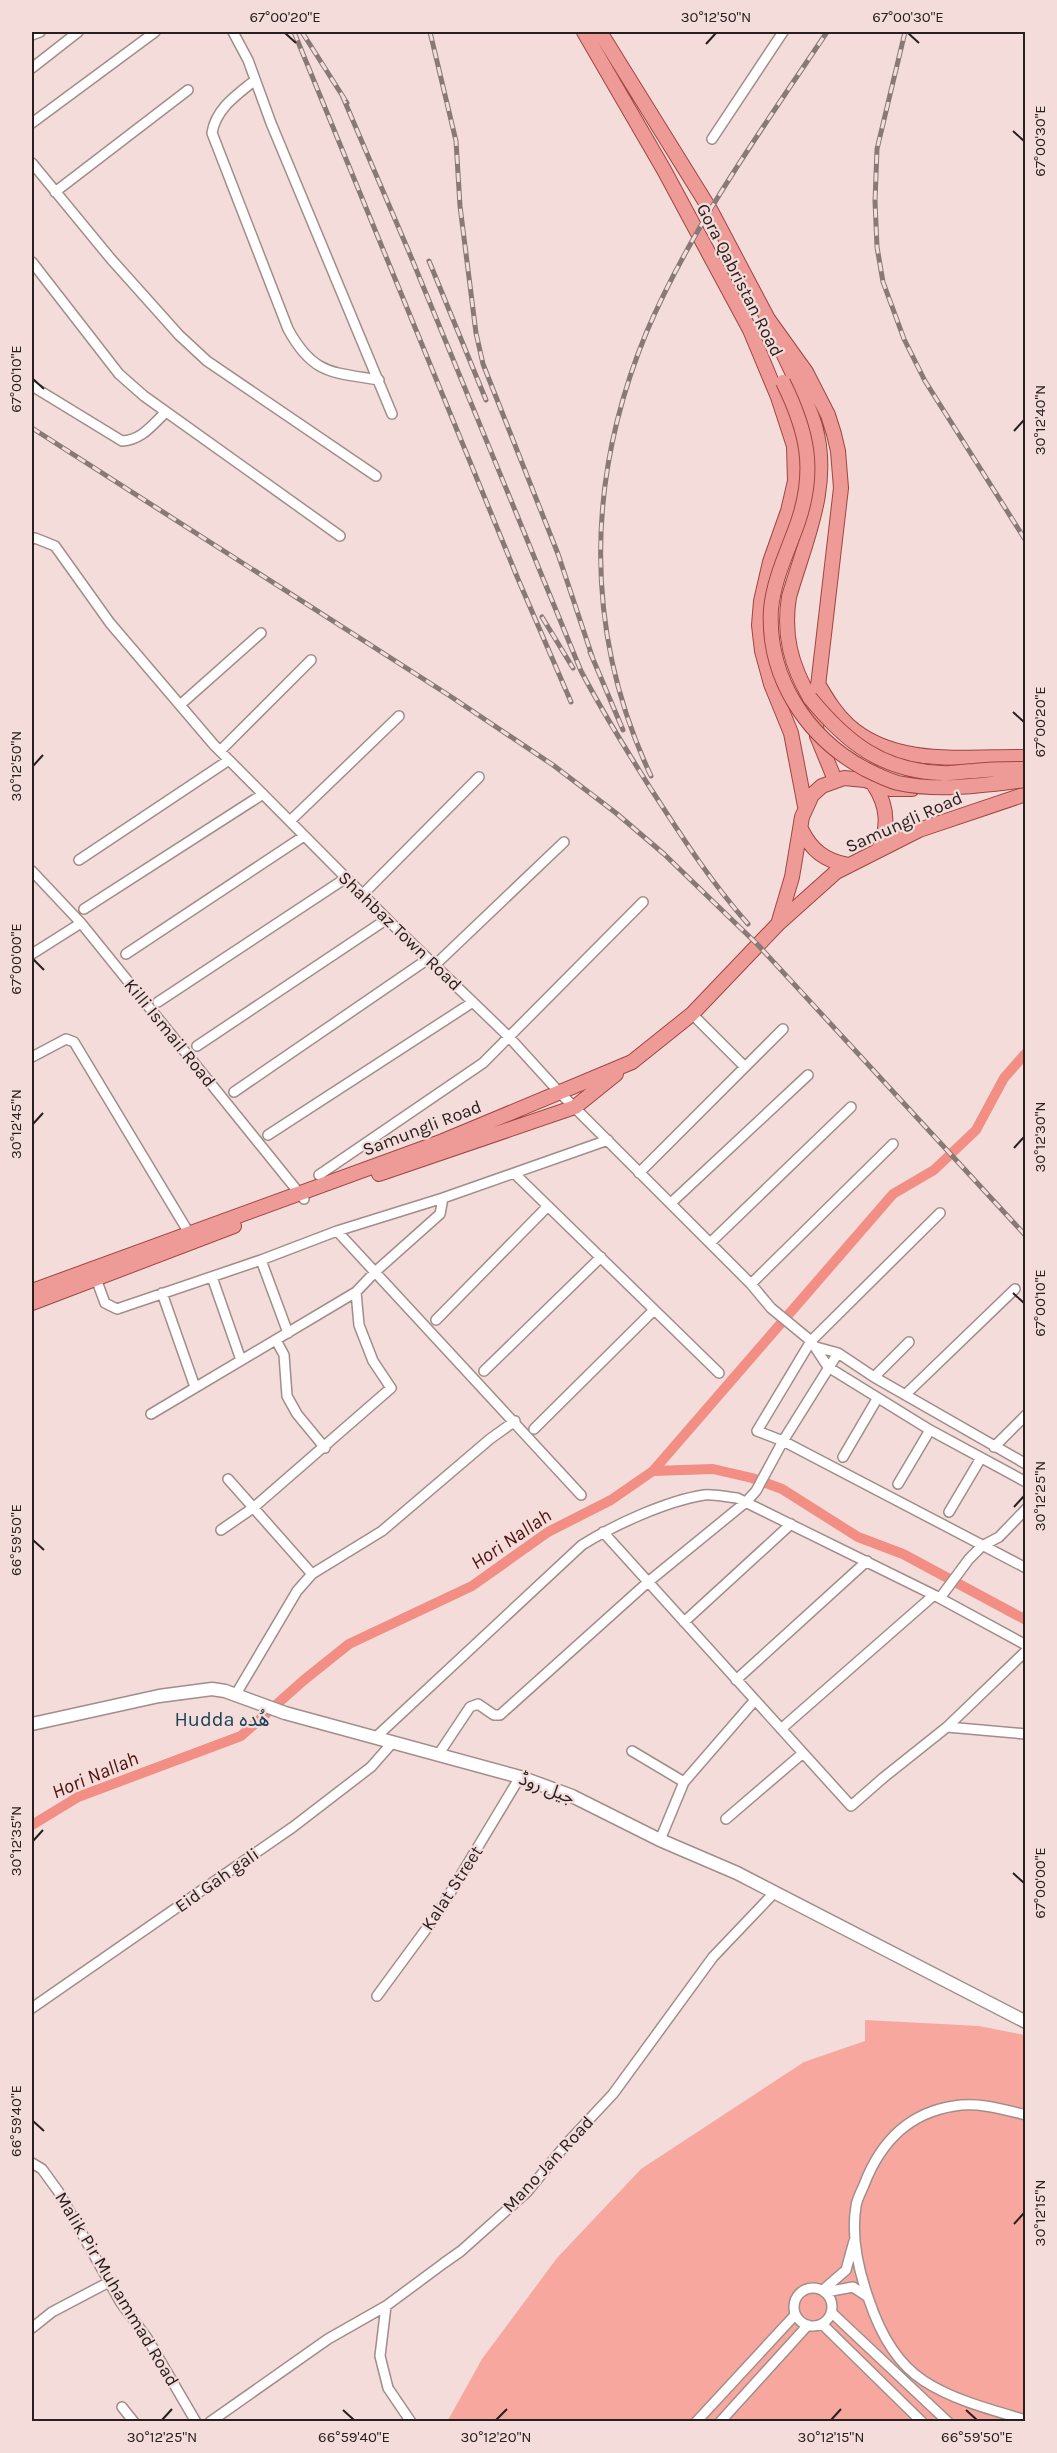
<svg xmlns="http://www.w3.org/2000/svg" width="1057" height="2453" font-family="Karla,'Noto Sans Arabic',sans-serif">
<rect width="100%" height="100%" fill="#f3dcda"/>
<path fill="#f8a79f" d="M865,2020L979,2026L1025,2035V2421L447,2422L482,2359L557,2258L641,2169L804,2062L865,2041Z"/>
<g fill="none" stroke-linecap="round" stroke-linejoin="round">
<path stroke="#f28e84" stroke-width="10" d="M653,1471L893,1194L934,1170L976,1130L1004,1078L1026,1053
M32,1825L78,1797L241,1736L304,1680L349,1644L472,1586L548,1532L611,1500L653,1471L713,1469L752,1478L782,1489L858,1537L903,1554L1026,1620"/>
<g stroke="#a28d8b" stroke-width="12">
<path id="minor" d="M233,32L248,60L271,123L392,414
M32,35L40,32
M32,68L78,32
M255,80C237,95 216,108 212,133L288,329C313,375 332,372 379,380
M32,123L155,32
M712,139L783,32
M32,163L111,259L179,335L207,361L376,476
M55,192L188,90
M32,262L119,374L144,396L340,536
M32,386L122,441C142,440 152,425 166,412
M32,539L35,538L55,546L110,623L214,745L393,925L509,1037L560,1093L751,1284L771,1308L811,1341L828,1367L930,1430L1026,1482
M180,705L261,633
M220,751L311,660
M290,821L399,716
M79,860L229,760
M32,871L81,923L304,1199
M363,894L479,777
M84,909L263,794
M32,954L81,923
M126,954L304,836
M435,965L564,842
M158,1002L346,878
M692,1014L745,1067
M197,1046L387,919
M32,1057L66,1039L74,1042L189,1233
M234,1092L428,959
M268,1135L473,1002
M639,1173L783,1029
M515,1174L719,1373
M319,1175L483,1063L643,902
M671,1203L808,1075
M940,1213L811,1341L757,1431L783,1441L1026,1568
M337,1231L581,1495
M710,1243L851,1107
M261,1260L288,1333
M95,1276L105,1303L117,1309L261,1260L337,1231L443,1198L608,1140
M212,1277L241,1360
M751,1284L893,1144
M162,1293L195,1387
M436,1320L548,1206
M276,1340L284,1355L287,1396L297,1414L325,1448
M816,1347L838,1353L874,1377L1026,1464
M484,1371L601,1257
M874,1377L909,1342
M905,1395L1015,1289
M151,1414L356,1292L376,1271L440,1214L443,1198
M534,1429L654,1310
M994,1447L1026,1415
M843,1457L877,1399
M228,1479L312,1574
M898,1484L930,1430
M949,1512L981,1458
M221,1530L253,1508L391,1388L373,1361L359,1325L356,1292
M603,1532L851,1806L883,1778L947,1727L1026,1734
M940,1598L969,1559L982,1546L999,1537L1026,1509
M684,1622L791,1524
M736,1680L867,1561
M236,1694L297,1591L312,1574L382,1531L490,1439L515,1421
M947,1727L1026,1651
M781,1729L934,1595
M376,1737L582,1545C614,1525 666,1501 704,1495C714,1494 726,1497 737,1498L934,1595L1026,1645
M632,1751L684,1782
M438,1755L470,1707L478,1704L494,1715H500L648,1582L746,1502L756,1491L783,1441L838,1353
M726,1819L803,1753
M660,1840L684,1782L755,1700
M377,1996L438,1913L520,1777
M32,2008L293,1827L371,1767L393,1742
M1026,2115C1002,2109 978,2102 954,2106C908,2113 880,2143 864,2185C861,2192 857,2199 856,2206C851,2236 859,2272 869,2300C879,2330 896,2363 924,2381C953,2400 992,2410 1026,2420
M32,2163L42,2169L58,2191L121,2303L147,2338L196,2422
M794 2307a19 19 0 1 1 38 0a19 19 0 1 1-38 0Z
M823,2290L846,2270L854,2241
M826,2292L853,2287L868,2297
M386,2306L380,2356L388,2388L411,2422
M831,2312L948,2422
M822,2324L922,2422
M32,2328L52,2312L111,2281
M122,2407L134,2422
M210,2422L328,2339L386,2306L444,2263L461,2251L527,2192L568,2142L613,2094L713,1957L775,1892
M696,2422L795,2315
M720,2422L808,2325"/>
</g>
<g stroke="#a28d8b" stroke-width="15">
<path id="secondary" d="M32,1724L159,1696L212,1689L225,1691L285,1713L520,1777L572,1796L660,1840L737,1873L1026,2022"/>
</g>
<g stroke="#a14540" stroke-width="16">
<path id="primary" d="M584,32L664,170L750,330L778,397L794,446L795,481L788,511L770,562L761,601L759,625L762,651L771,684L791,733L805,806
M600,32L711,211L768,319L806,372L828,415L834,434L838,451L841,488L815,712L817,736L835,780
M780,346C791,372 807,399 815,426C832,486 805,541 789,597C783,635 791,665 810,698
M818,684C827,699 835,713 848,725C895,768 967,756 1026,757
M943,784L985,774
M874,785C888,806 889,826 879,849
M801,829C811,850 825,861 848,865
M779,921L792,877L802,817L812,795L822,786L844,778L865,780L890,789H912
M379,1174L575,1107L616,1074
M32,1291L443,1141L632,1062L692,1014L779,923L836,872L919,830L1026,794
M32,1303L234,1226"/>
</g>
<use href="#minor" stroke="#fff" stroke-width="9"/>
<use href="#secondary" stroke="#fff" stroke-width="12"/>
<use href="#primary" stroke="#ee9b97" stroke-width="14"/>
<g stroke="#887977" stroke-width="5">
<path id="rail" d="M294,32L518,579L571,702
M302,32L347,103
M430,32L456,141L460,206L476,333L483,364L558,554L593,659
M905,32L877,149L875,201L877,247L883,282L904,339L925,381L1026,541
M342,95L409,252L581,671C602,711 625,748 649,786C680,834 710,881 748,924
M429,261L486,400
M32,428L450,696L553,765L616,813L664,854L758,945L1026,1236
M542,617L573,668
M590,652L623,730
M651,776C583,631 586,478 647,331C692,226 764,126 827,32"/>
</g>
<use href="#rail" stroke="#f3dcda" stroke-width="3" stroke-dasharray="9" stroke-linecap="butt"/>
<g stroke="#a14540" stroke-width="16" stroke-linecap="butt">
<path id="primary-bridge" d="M783,382C807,431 816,469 798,522C788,551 774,578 771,609C767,677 806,737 865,769C875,774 887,780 898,783C940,792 984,785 1026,780
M810,698C846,742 882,771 942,773C953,774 964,771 974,771C991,769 1008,769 1026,769"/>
</g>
<use href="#primary-bridge" stroke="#ee9b97" stroke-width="14"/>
</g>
<path fill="none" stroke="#28201f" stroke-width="2" d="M285,33L296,43M908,33L919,43M706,44L716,33M1013,131L1024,141M33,379L44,389M1014,431L1024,420M1013,712L1024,722M33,766L43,755M33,959L44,970M33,1124L43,1113M1014,1148L1024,1137M1013,1293L1024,1303M1014,1507L1024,1496M33,1540L44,1550M33,1841L43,1830M1013,1873L1024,1883M33,2121L44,2131M1014,2224L1024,2213M343,2410L354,2420M966,2410L977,2420M162,2420L172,2409M496,2420L507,2409M831,2420L841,2409"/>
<g text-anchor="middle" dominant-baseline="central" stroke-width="4.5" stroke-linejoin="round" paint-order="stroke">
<g font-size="18" fill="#28201f" stroke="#f3dcda">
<text transform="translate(740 280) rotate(63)">Gora Qabristan Road</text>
<text transform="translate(904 822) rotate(-24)">Samungli Road</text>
<text transform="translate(400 931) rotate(44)">Shahbaz Town Road</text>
<text transform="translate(170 1033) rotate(51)">Killi Ismail Road</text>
<text transform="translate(422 1128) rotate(-21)">Samungli Road</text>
<text transform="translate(547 1788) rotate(21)">جیل روڈ</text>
<text transform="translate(217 1880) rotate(-35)">Eid Gah gali</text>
<text transform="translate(452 1888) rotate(-57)">Kalat Street</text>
<text transform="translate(548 2164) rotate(-47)">Mano Jan Road</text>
<text transform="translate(117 2289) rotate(59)">Malik Pir Muhammad Road</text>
</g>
<g font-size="20" font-style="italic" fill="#4f1110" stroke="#f3dcda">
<text transform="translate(511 1539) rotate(-34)">Hori Nallah</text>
<text transform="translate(95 1775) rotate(-23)">Hori Nallah</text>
</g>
<g font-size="20" fill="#184158" stroke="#f3dcda">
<text x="222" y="1719">Hudda ھُدہ</text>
</g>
</g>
<rect width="1057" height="2453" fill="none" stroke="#f3dcda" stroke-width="66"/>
<rect x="33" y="33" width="991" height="2387" fill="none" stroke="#28201f" stroke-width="2"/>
<g font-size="15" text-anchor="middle" fill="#28201f">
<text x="285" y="22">67°00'20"E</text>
<text x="716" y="22">30°12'50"N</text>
<text x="908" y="22">67°00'30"E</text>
<text transform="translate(1040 141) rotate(-90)" y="5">67°00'30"E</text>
<text transform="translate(16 379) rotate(-90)" y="5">67°00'10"E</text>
<text transform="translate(1040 420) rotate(-90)" y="5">30°12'40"N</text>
<text transform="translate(1040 722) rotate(-90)" y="5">67°00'20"E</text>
<text transform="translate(16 766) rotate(-90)" y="5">30°12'50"N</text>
<text transform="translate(16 959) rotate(-90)" y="5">67°00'00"E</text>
<text transform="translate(16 1124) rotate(-90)" y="5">30°12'45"N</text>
<text transform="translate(1040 1137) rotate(-90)" y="5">30°12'30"N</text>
<text transform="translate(1040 1303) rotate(-90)" y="5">67°00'10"E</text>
<text transform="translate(1040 1496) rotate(-90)" y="5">30°12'25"N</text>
<text transform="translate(16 1540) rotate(-90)" y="5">66°59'50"E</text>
<text transform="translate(16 1841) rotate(-90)" y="5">30°12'35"N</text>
<text transform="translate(1040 1883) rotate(-90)" y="5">67°00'00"E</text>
<text transform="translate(16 2121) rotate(-90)" y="5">66°59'40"E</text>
<text transform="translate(1040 2213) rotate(-90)" y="5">30°12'15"N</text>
<text x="162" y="2442">30°12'25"N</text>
<text x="354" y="2442">66°59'40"E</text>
<text x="496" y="2442">30°12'20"N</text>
<text x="831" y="2442">30°12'15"N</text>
<text x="977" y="2442">66°59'50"E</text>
</g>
</svg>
